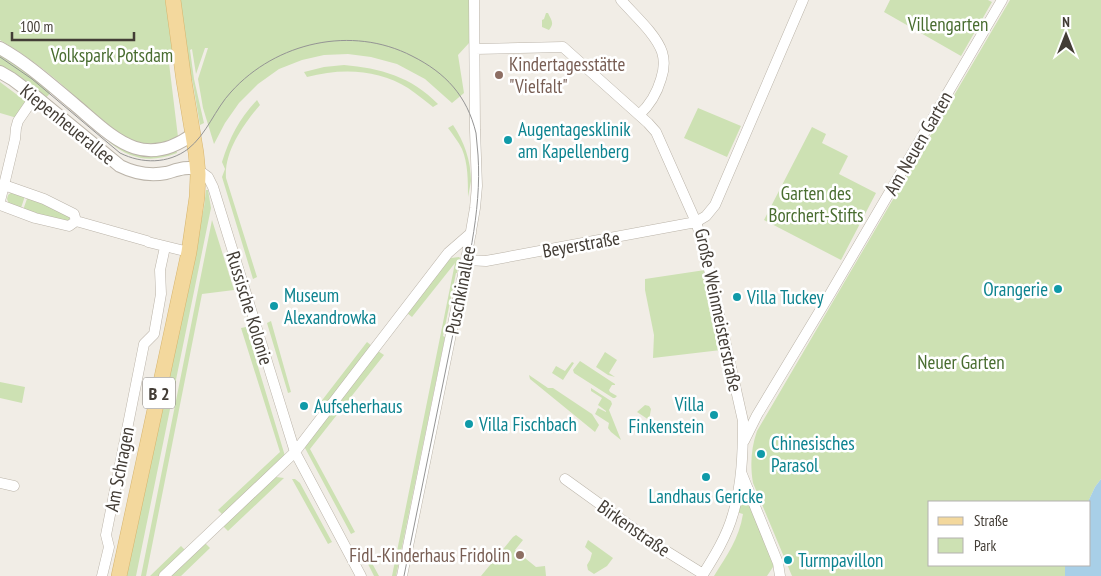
<svg xmlns="http://www.w3.org/2000/svg" width="1101" height="576" font-family="'PT Sans Narrow',sans-serif">
<rect width="100%" height="100%" fill="#f1ede6"/>
<path fill="#cde1b3" d="M0,0H469V43L458,55L464,93L452,103L425,79L397,64L371,57L348,54L324,55L302,60L279,69L258,84L239,103L225,123L214,144L203,108L198,79L208,48H205L196,74L192,49L190,50L194,79L204,123L200,125L193,84L185,51L168,55L178,137C160,146 146,146 126,139C122,137 118,134 114,131C97,119 83,104 68,90C47,71 24,54 0,40Z
M890,0H988L992,2L961,56L884,12Z
M1010,0H1101V479L1095,487L1088,502H930V565H1065V576H792L753,483C750,465 751,448 757,431Z
M546,13H548C551,20 555,23 549,30L542,27V20L544,19Z
M0,52L53,90L43,101L0,68Z
M344,65C380,68 412,77 438,104L433,107C425,101 417,94 408,88C378,69 341,68 307,77L304,72L324,67Z
M0,82L28,103L17,118L0,113Z
M257,100L260,105C244,124 224,151 226,178L257,277L253,279L222,177L225,169L222,162C230,137 239,119 257,100Z
M698,108L741,126L727,157L684,138Z
M453,125C464,141 471,161 471,181C470,186 469,192 468,197C468,181 468,163 462,149C458,141 453,135 448,128Z
M812,127L826,134L822,143L848,156L839,174L876,193L841,260L764,220Z
M112,140L176,149L177,153C151,163 131,160 109,142Z
M206,190H208L211,208L136,576H126L204,207Z
M12,192L25,196L21,208L9,204L7,199L8,195Z
M28,196L72,218L68,223L23,210Z
M212,220L234,290L202,294L146,576H141Z
M459,257L460,258L457,273H456L443,336L445,337L396,576H392L455,263L412,317L407,313L448,261L451,258Z
M705,270L721,350L653,358L654,335L645,290V279Z
M271,321L291,392L288,393L267,323Z
M246,327L285,456L223,515L218,510L280,452L241,328Z
M367,342L372,346L320,414L313,412Z
M378,351L384,355L310,449L355,532L351,534L305,448V444Z
M605,352L617,360L609,373L615,377L608,375L596,367Z
M580,361L615,384V385H612L609,390L610,392L617,396L615,398H613L574,373L573,370Z
M572,362L574,363L563,380L552,373L556,366L565,371Z
M529,375L548,388H553L592,414L599,425L595,432L530,379Z
M0,382L25,387L22,403L0,398Z
M591,388L611,401L612,404L609,410L621,440L611,432L608,428L609,423L595,414L598,408L606,412V411L598,405L602,398L591,391Z
M645,405L649,406L651,409L649,420L637,412Z
M276,477L284,478L228,531L223,526Z
M292,479H295L300,483L332,542L328,544Z
M741,498L747,499L775,564L767,576H714C727,555 739,539 743,514L736,512Z
M516,535L523,540L515,550L536,567L545,566L546,576H481L513,537Z
M588,540L613,558L607,566L594,574L588,570L587,565L590,560L592,553L585,547Z
M205,543L210,548L181,576H170Z
M181,546L186,551L159,576H150Z
M367,554L379,576H374L364,556Z"/>
<path fill="#a8cfe7" d="M1101,479V576H1065V565H1090V502H1088L1095,487Z"/>
<g fill="none" stroke-linecap="round" stroke-linejoin="round">
<g stroke="#bbb4a9" stroke-width="11">
<path id="minor" d="M621,0C634,15 656,34 662,52C665,61 664,70 661,79C657,93 650,105 639,115
M475,49L563,47L648,123L656,132L696,222L704,247L743,421C743,452 742,484 733,514C727,536 714,557 702,576
M197,169L208,177L213,187L295,452L361,576
M4,185L15,139L16,128L18,121L31,102L36,97
M0,201L4,185L44,199L74,214L76,221
M0,205L35,218L69,226L76,221
M76,221L147,241
M148,242L189,252
M466,260L486,261L696,222L706,216L715,205L803,0
M744,441L757,415L830,294L1002,0
M741,472L778,563L780,576
M565,479L658,546L703,574
M0,483L14,486
M102,576L109,547L106,535L144,344L154,334L161,294L160,270L165,247
M164,576L295,452L448,253L471,233
M402,576L466,260L475,208L477,186L475,130L474,0"/>
</g>
<g stroke="#bbb4a9" stroke-width="14">
<path id="tertiary" d="M0,48C27,63 50,84 74,104C112,136 142,172 193,134
M0,72L12,79L36,97L120,166C134,173 150,176 166,173C177,170 186,166 197,169"/>
</g>
<g stroke="#d6b56f" stroke-width="16">
<path id="primary" d="M119,576L189,252L197,197L198,174L196,153L184,81L173,0"/>
</g>
<use href="#minor" stroke="#fff" stroke-width="10"/>
<use href="#tertiary" stroke="#fff" stroke-width="12"/>
<use href="#primary" stroke="#f3d89d" stroke-width="15"/>
<path stroke="#949494" stroke-width="1" d="M0,57L32,79L120,153C142,164 168,164 188,149C207,134 215,109 231,92C276,42 352,25 412,56C446,73 467,96 476,133C477,140 477,148 478,155C482,212 466,273 454,329C437,411 421,494 404,576"/>
</g>
<g fill="#8d6e63" stroke="#fff" stroke-width="2">
<circle cx="499" cy="75" r="5"/>
<circle cx="520" cy="555" r="5"/>
</g>
<g fill="#0f9aa8" stroke="#fff" stroke-width="2">
<circle cx="508" cy="140" r="5"/>
<circle cx="1058" cy="289" r="5"/>
<circle cx="737" cy="297" r="5"/>
<circle cx="274" cy="306" r="5"/>
<circle cx="304" cy="406" r="5"/>
<circle cx="714" cy="415" r="5"/>
<circle cx="469" cy="424" r="5"/>
<circle cx="761" cy="454" r="5"/>
<circle cx="706" cy="477" r="5"/>
<circle cx="788" cy="560" r="5"/>
</g>
<g text-anchor="middle" dominant-baseline="central" stroke-width="5" stroke-linejoin="round" paint-order="stroke">
<rect fill="#fff" stroke="#7b7772" stroke-width="1" x="143" y="377.5" width="32" height="31" rx="4"/>
<g font-size="18" font-weight="bold" fill="#433d36">
<text x="159" y="393">B 2</text>
</g>
<g font-size="19" fill="#496d30" stroke="#fff">
<text x="948" y="24">Villengarten</text>
<text x="112" y="55">Volkspark Potsdam</text>
<text x="816" y="193">Garten des<tspan x="816" dy="22">Borchert-Stifts</tspan></text>
<text x="961" y="362">Neuer Garten</text>
</g>
<g font-size="19" fill="#785e54" stroke="#fff" text-anchor="start">
<text x="509" y="64">Kindertagesstätte<tspan x="509" dy="22">"Vielfalt"</tspan></text>
<text x="510" y="555" text-anchor="end">FidL-Kinderhaus Fridolin</text>
</g>
<g font-size="19" fill="#433d36" stroke="#fff">
<text transform="translate(68 124) rotate(39)">Kiepenheuerallee</text>
<text transform="translate(918 143) rotate(-60)">Am Neuen Garten</text>
<text transform="translate(581 244) rotate(-10)">Beyerstraße</text>
<text transform="translate(460 290) rotate(-79)">Puschkinallee</text>
<text transform="translate(250 308) rotate(73)">Russische Kolonie</text>
<text transform="translate(719 310) rotate(78)">Große Weinmeisterstraße</text>
<text transform="translate(119 469) rotate(-79)">Am Schragen</text>
<text transform="translate(634 528) rotate(35)">Birkenstraße</text>
</g>
<g font-size="19" fill="#0d838f" stroke="#fff" text-anchor="start">
<text x="518" y="129">Augentagesklinik<tspan x="518" dy="22">am Kapellenberg</tspan></text>
<text x="1048" y="289" text-anchor="end">Orangerie</text>
<text x="284" y="295">Museum<tspan x="284" dy="22">Alexandrowka</tspan></text>
<text x="747" y="297">Villa Tuckey</text>
<text x="704" y="404" text-anchor="end">Villa<tspan x="704" dy="22">Finkenstein</tspan></text>
<text x="314" y="406">Aufseherhaus</text>
<text x="479" y="424">Villa Fischbach</text>
<text x="771" y="443">Chinesisches<tspan x="771" dy="22">Parasol</tspan></text>
<text x="706" y="496" text-anchor="middle">Landhaus Gericke</text>
<text x="798" y="560">Turmpavillon</text>
</g>
</g>
<rect x="928" y="501" width="162" height="65" fill="#ffffff" stroke="#b4b1af"/>
<rect x="938" y="517" width="25" height="8" fill="#f3d89d" stroke="#b4b1af"/>
<text x="974" y="526" font-size="15" fill="#433d36">Straße</text>
<rect x="938" y="538" width="25" height="15" fill="#cde1b3" stroke="#b4b1af"/>
<text x="974" y="551" font-size="15" fill="#433d36">Park</text>
<g transform="translate(1066 35)" stroke="#ffffff" stroke-width="4" paint-order="stroke">
<path d="M0-4L9 19L0 12L-9 19Z" fill="#433d36"/>
<text y="-8" font-size="14" font-weight="bold" text-anchor="middle" fill="#433d36">N</text>
</g>
<path d="M12 32v8h122v-8" fill="none" stroke="#433d36" stroke-width="2.5"/>
<text x="20" y="32" font-size="15" fill="#433d36" stroke="#ffffff" stroke-width="4" paint-order="stroke">100 m</text>
</svg>
